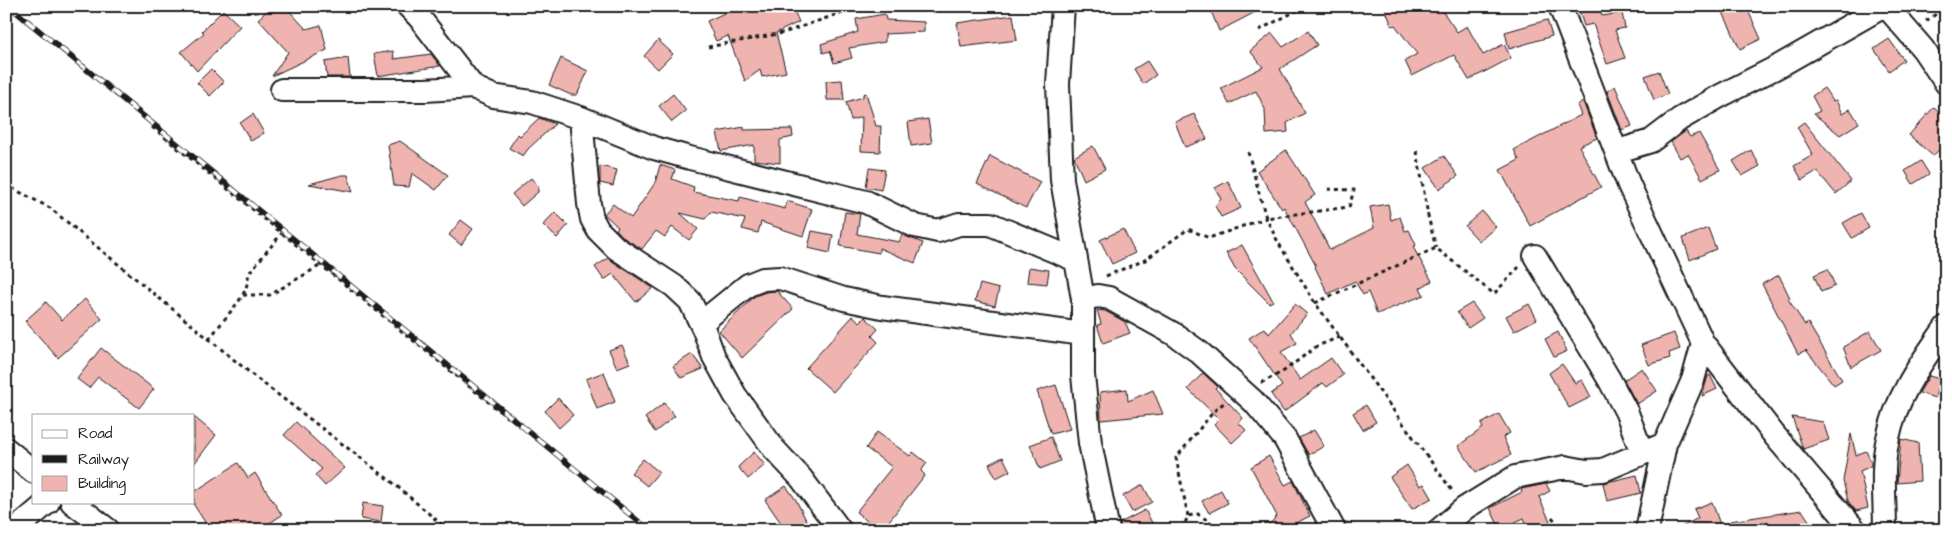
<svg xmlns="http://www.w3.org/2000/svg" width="1952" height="536" font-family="'Architects Daughter',sans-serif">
<rect width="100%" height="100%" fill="#fff"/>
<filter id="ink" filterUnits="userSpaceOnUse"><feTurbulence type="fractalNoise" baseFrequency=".02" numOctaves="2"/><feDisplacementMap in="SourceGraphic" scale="10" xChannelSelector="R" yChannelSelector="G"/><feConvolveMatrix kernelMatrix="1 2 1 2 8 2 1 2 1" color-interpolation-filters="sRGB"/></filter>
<g filter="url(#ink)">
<path fill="#efb3b0" stroke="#1c1c1c" d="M272,6H285L306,29L321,25L327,50L272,76L288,52L258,19Z
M740,6H792L799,22L776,33L786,72L762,77L760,70L745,81L728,36L716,41L707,21Z
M1209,6H1267L1219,31Z
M1384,6H1439L1457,32L1467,26L1483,55L1504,44L1511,58L1469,80L1454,55L1412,76L1405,61L1417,54L1395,25L1392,26Z
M1590,6H1599L1602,16L1622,13L1625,28L1615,30L1625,58L1607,64L1593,24L1584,26L1579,10Z
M1720,6H1746L1761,39L1740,49Z
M223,10L240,26L197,71L181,52L204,33L202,31Z
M885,14L886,20L924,22V32L885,34V42L849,48L852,58L834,63L830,51L823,53L821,44L858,32L856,19Z
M1013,15L1017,40L961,47L957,23Z
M1547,20L1552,36L1509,49L1505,32Z
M1308,31L1317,45L1280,69L1305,113L1287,123L1288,132L1266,134L1265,109L1256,91L1229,104L1221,88L1263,67L1250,51L1272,33L1283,47Z
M1889,39L1904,60L1889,71L1874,49Z
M658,40L673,54L658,69L644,56Z
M393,51L394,59L431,54L440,66L378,76L374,54Z
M348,58L350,77H327L325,62Z
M561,58L588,71L577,95H571L549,85Z
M1147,61L1156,75L1143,84L1134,69Z
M211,69L224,82L210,96L197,83Z
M1659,71L1668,94L1654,100L1645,76Z
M842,80L844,100H827L826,81Z
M1615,86L1632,126L1622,130L1607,91Z
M1824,88L1833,101L1836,100L1842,114L1850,109L1859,123L1840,135L1814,114L1820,111L1812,96Z
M866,93L876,126H881L880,152L861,151L862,117L851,120L846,102L863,97V94Z
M673,94L686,111L672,122L659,106Z
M1583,102L1597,138L1579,146L1601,187L1530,226L1500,170L1519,160L1514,150L1581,115L1577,105Z
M1934,107L1946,118V142L1933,156L1909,135Z
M253,114L264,133L251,141L240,123Z
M1194,114L1207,139L1185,147L1175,122Z
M539,118L555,124L528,149L523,156L509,148L518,134L520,136Z
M928,119L932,143L911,146L908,122Z
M1804,122L1851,181L1836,194L1817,171L1802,180L1794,166L1813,155L1797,127Z
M744,127V130L792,129L793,137L780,140V163L754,160V145L721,151L717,132Z
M1686,131L1690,137L1699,133L1720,170L1702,179L1688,154L1680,158L1671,142Z
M400,141L448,175L436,190L412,173L409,187L394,186L388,145Z
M1093,146L1105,169L1084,180L1074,157Z
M1286,150L1315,195L1305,202L1330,250L1374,228L1370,207L1388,204L1391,220L1400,217L1405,231L1409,230L1416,245L1413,247L1432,281L1420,288L1424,295L1377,314L1368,292L1363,295L1355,281L1328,294L1315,267L1316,266L1284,207L1282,209L1257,171Z
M1751,150L1760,166L1742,176L1733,161Z
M990,156L1040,182L1026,208L977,184Z
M1444,156L1458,176L1439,189L1425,168Z
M1921,161L1929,174L1913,184L1905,171Z
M660,165L675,170L672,179L694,187L693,192L739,201L740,197L785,209L787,201L812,209L803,236L761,222L758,233L742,229L745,219L711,212L705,219L680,213L698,229L689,240L672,227L665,237L656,231L642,249L624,238L616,229L618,227L604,214L613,204L631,218L655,183Z
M600,166L617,170L613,186L600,183Z
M869,168L885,170L881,190L866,187Z
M342,175H348L353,192L309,184Z
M531,178L538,186V192L522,206L512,194Z
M1228,181L1241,208L1221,217L1215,206L1221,199L1215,188Z
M1482,211L1496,227L1479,241L1465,226Z
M555,212L568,225L557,238L543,225Z
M845,212L860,214L857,234L899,242L902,235L923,243L915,263L879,248V253L840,246Z
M1861,213L1869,228L1852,238L1843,223Z
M461,220L473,229L461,245L449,235Z
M1708,228L1716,249L1690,260L1683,238Z
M1123,229L1135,253L1112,264L1100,240Z
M812,231L833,235L830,253L808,248Z
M1242,245L1273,301L1269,303L1235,269L1226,253Z
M608,258L609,259L653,288L636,302L613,274L604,280L595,267Z
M1029,267L1049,270L1047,284L1027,282Z
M1828,269L1835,286L1821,292L1814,275Z
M1779,275L1790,298L1788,299L1805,325L1808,323L1842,380L1834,385L1806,350L1798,354L1762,284Z
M980,284L999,289L995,306L975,301Z
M777,291L793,309L742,358L719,331L755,296L766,292Z
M85,299L102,319L58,358L25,321L46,302L62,320Z
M1472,303L1483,318L1468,328L1457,312Z
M1295,304L1307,314L1291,333L1297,343L1281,352L1300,380L1331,358L1343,375L1327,387L1323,383L1284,412L1271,394L1282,386L1249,338L1265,328L1269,334Z
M1529,304L1537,319L1514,331L1506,316Z
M1097,310L1105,311L1125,322L1130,333L1103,343L1097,325L1101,324Z
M853,316L860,322L865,317L878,329L872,336L878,342L833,392L806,368Z
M1870,331L1881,350L1851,367L1843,347Z
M1558,332L1567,351L1554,357L1545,339Z
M1674,333L1680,349L1669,353L1670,358L1649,365L1641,345Z
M622,345L630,363L617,368L609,350Z
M101,348L154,389L139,408L98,377L89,388L77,379Z
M692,354L703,369L681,378L673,366Z
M1562,364L1575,383L1582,380L1591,397L1569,408L1549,373Z
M1642,368L1657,391L1637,404L1624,380Z
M604,372L615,402L597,409L586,379Z
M1203,373L1217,386L1215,388L1243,418L1239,423L1246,430L1232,443L1214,424L1219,419L1188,389Z
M1710,375L1717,389L1702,396L1708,376Z
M1929,376L1940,379L1935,398L1919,393Z
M1056,385L1070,429L1051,434L1037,391Z
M1127,389L1128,401L1153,390L1163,414L1101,420L1100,392Z
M558,398L573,415L559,428L545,411Z
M664,403L675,416L655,432L645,418Z
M1366,405L1376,422L1363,430L1353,413Z
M1499,414L1510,433L1503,437L1511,455L1476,472L1458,446L1483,428L1481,424Z
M194,417L216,435L194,464Z
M1792,417L1823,422L1829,440L1803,449Z
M296,422L345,468L325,486L315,475L322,469L284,435Z
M1314,430L1324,446L1309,455L1299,438Z
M877,432L910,456L913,452L927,463L921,471L925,475L882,530H878L856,512L892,467L866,448Z
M1851,434L1856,455L1866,451L1871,462V466L1860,471L1868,508L1856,511L1848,501L1843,481Z
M1051,437L1060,461L1040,469L1030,445Z
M1901,439L1918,443L1920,481L1897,483Z
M754,452L765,465L748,479L738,467Z
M1269,456L1285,485L1293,481L1310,516L1282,530H1264L1277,516L1251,467Z
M1003,457L1010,471L996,478L989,464Z
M643,459L659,472L647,486L631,473Z
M238,463L248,478L255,473L282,515L259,530H210L194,505V492Z
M1407,465L1420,486L1424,484L1432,498L1412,509L1390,477Z
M1637,475L1641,493L1607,501L1603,483Z
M1546,484L1550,491L1539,497L1554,530H1529L1524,518L1500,529L1490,508L1522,492L1521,489Z
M1143,485L1152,502L1132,512L1123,496Z
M786,486L796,500L811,530H786L765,500Z
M1221,490L1228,503L1209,513L1202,501Z
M1712,502L1722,530H1676L1698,518L1694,509Z
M363,503L383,506L381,522L361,519Z
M1145,510L1156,530H1121L1120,523Z
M1802,510L1815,530H1730V521Z"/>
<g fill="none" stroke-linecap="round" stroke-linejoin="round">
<g stroke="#1c1c1c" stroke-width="26">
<path id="minor" d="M408,6L419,17L473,87L493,96L532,102L581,118L654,148L690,158L866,202L915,226L938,231L959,224H990L1076,260
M1063,6L1058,84L1062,180L1083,299V375L1090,443L1108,530
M1560,6L1629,185L1703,343L1775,436L1855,530
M1886,6L1923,49L1946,83
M282,90H425L473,87
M581,118L589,204L592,219L598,230L616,248L674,286L690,301L704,330L714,357L735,395L774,449L801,478L840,530
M1618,151L1651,141L1680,119L1720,96L1779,66L1884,6
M1535,256L1609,379L1627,413L1642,453
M1083,299L1098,296L1109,298L1174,334L1199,352L1253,401L1285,439L1334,530
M701,323L748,285L763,279L780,278L844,299L882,307L1083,334
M6,449L34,472
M72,502L108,530
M15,530L48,502
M1439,530L1465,508L1515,477L1565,467L1586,471L1603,470L1665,444
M1647,530L1665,444L1693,380L1703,343
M1885,530C1885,500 1881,467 1888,438C1896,396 1922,362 1946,327"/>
</g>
<path stroke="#1c1c1c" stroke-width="3" stroke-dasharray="4 4" stroke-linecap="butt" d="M1926,21L1946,7
M1259,30L1306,6
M708,47L783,33L847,11L868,6
M152,127L508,418
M1417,151L1428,216L1436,248
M1248,152L1266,218L1349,207L1354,190L1324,189
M12,188L50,208L255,377L392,482L448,530
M1106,276L1145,260L1188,229L1209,238L1266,218L1278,242L1315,303L1454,493
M243,295H270L321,265
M1315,303L1436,248L1494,294L1519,267
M209,339L239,301L246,289L249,273L282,233
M1261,383L1284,371L1317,346L1340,337
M1188,516L1176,458L1214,411L1225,402
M1552,517L1562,530
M1182,530L1188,516L1198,514L1222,530"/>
<use href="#minor" stroke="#fff" stroke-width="22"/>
<g stroke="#1c1c1c" stroke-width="5.5">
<path id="rail" d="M9,6L649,530"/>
</g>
<use href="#rail" stroke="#fff" stroke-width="4" stroke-dasharray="11" stroke-linecap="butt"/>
</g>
</g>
<rect width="1952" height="536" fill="none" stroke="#fff" stroke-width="25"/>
<rect x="12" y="12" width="1927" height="511" fill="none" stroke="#1c1c1c" stroke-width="2" filter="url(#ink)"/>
<rect x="32" y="414" width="162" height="90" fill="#ffffff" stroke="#a4a4a4"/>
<rect x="42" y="430" width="25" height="8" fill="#ffffff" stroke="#a4a4a4"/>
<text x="78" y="438" font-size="15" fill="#1c1c1c">Road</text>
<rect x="42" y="455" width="25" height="8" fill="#1c1c1c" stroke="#a4a4a4"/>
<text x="78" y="464" font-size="15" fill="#1c1c1c">Railway</text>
<rect x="42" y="476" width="25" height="15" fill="#efb3b0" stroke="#a4a4a4"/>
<text x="78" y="488" font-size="15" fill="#1c1c1c">Building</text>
</svg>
